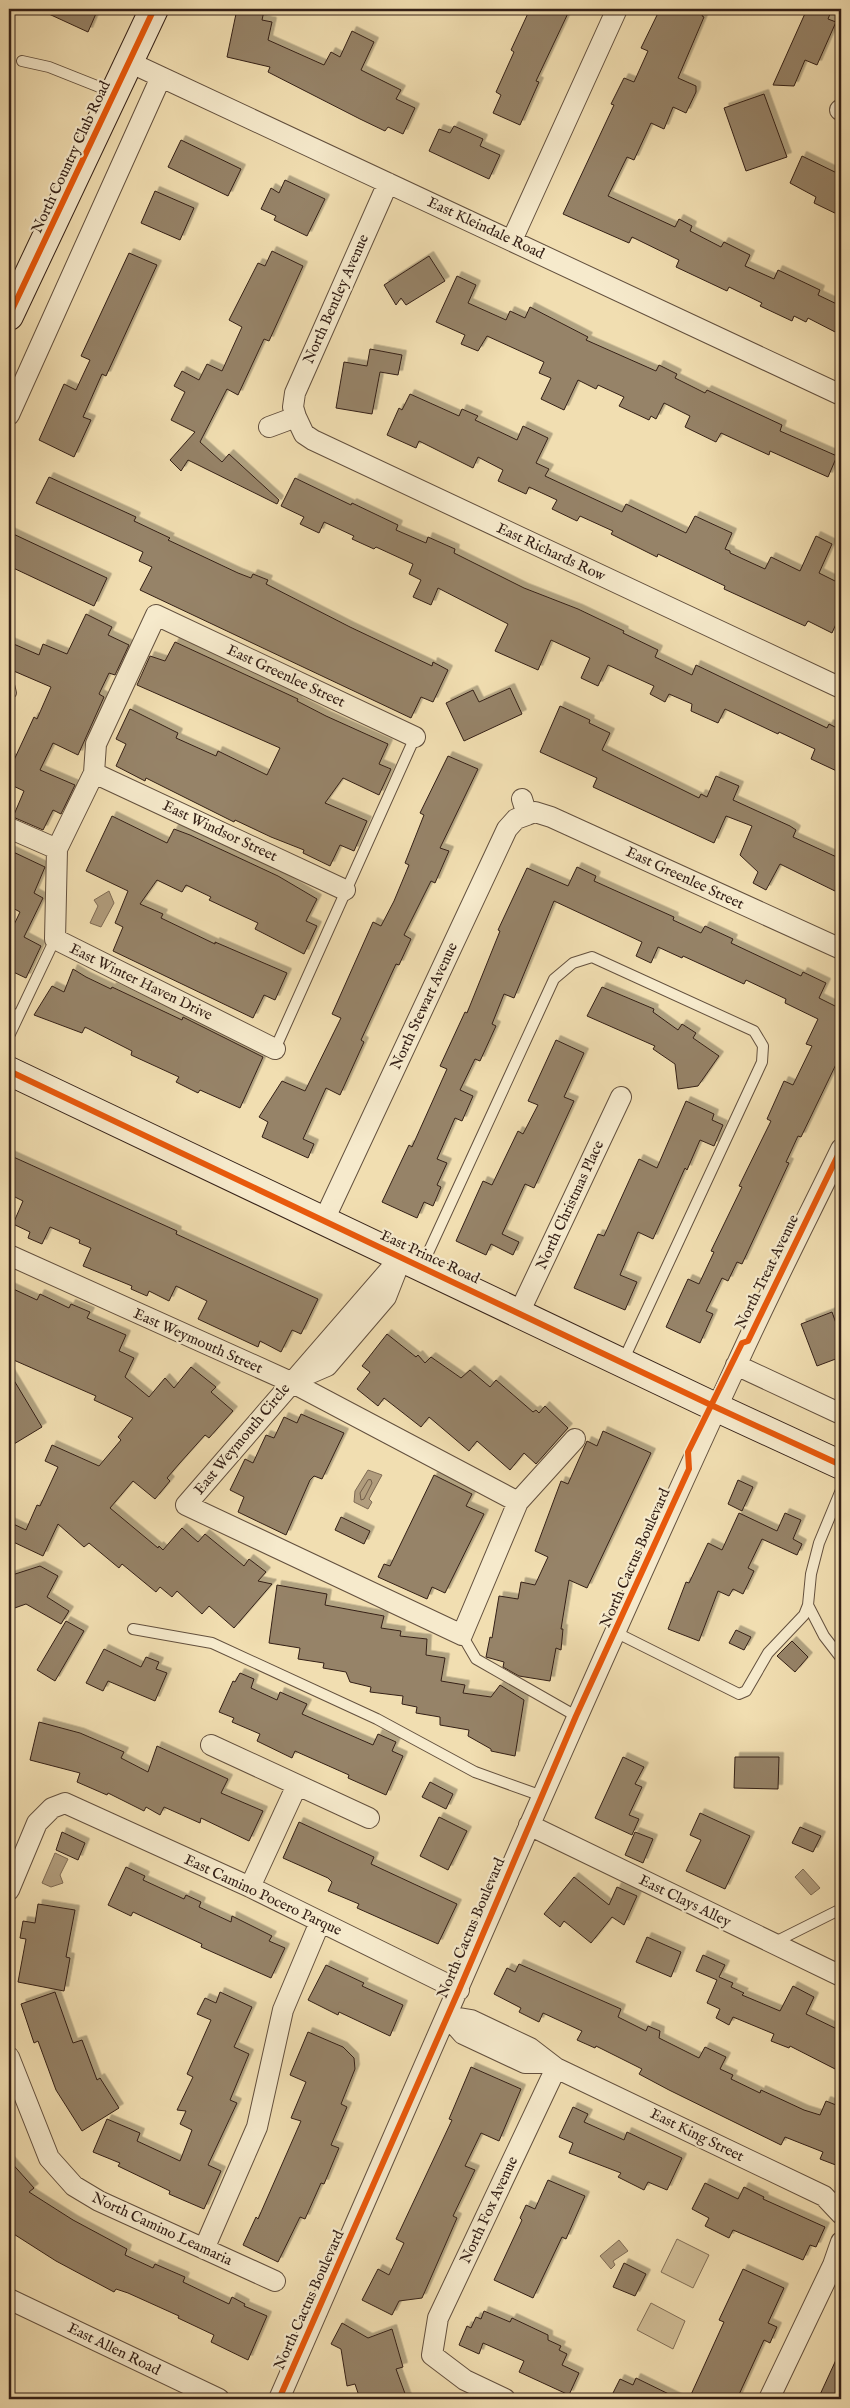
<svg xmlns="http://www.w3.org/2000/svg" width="850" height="2408" font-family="'IM FELL English',serif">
<defs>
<filter id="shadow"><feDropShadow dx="4.5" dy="-4.5" stdDeviation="0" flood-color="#0004"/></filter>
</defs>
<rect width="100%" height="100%" fill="#f1deb1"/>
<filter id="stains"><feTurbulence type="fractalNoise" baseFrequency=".004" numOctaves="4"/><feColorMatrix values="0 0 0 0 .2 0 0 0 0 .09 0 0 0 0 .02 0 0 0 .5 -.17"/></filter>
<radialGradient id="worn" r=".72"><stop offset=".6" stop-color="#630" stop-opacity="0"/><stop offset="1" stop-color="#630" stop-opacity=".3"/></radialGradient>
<path fill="#d1be97" stroke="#826f57" d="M677,2239L709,2255L693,2288L661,2272Z
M651,2303L685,2321L673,2349L637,2330Z"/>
<path fill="#b19d7d" stroke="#7f6b54" d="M109,891L114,903L101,927L90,923L98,906L94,900Z
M368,1470L382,1475L369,1499L372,1502L368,1509L354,1502L355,1491Z
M55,1853L68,1859L60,1875L63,1883L51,1887L42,1883Z
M803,1869L820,1888L811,1895L795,1877Z
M619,2240L628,2251L613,2261L615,2265L611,2269L600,2256Z"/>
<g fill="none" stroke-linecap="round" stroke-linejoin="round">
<path stroke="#725e4a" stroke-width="1" d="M371,1480L372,1483L364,1499L361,1500L360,1493L368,1480Z"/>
</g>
<path fill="#968367" stroke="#342017" filter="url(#shadow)" d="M38,9H98L88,32Z
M237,9L264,11L262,20L272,22L268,40L324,65L331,52L340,57L352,31L374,42L361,70L401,90L396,99L415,108L403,134L388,127L385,131L360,119L268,72L270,67L227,57Z
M530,9H570L536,81L539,82L520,125L493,113L501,95L496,92L514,52L511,50Z
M660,9H705L702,16L704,17L678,78L696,86V92L686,113L673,107L664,129L651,123L634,160L627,157L608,196L675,227L679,219L692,226L690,231L721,247L724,242L750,255L745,266L774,279L778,270L820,290L818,295L841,306V335L808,318L806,322L794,316L792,321L760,306L762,303L729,287L727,291L676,267L679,260L632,237L629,243L563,214L614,105L611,104L624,78L634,82L648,51L641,48Z
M807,9H832L828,19L836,22L817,65L805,60L794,86L773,85Z
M764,94L787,157L746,171L724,108Z
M454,126L483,139L480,146L500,155L489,179L429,151L439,129L450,133Z
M181,140L241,169L228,196L168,167Z
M802,156L841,175V216L814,203L816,197L790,183Z
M285,180L325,199L307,236L274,220L276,216L261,209L271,188L279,193Z
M155,191L194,208L180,240L141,223Z
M272,251L303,266L269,341L264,339L238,395L227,389L200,442L222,462L229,454L279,500L277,504L188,460L181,471L170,460L195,432L171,420L185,392L174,386L182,371L199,380L207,364L222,371L242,327L229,320L258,263L265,266Z
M129,253L157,265L106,376L102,374L83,417L91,420L74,457L39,440L64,384L76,390L90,360L81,356Z
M429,256L445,281L406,305L401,298L396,305L384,285Z
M457,276L476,285L468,303L506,320L510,311L525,318L530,307L588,337L586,340L656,371L659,365L677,374L675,378L705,393L707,390L782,425L780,431L837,456L828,477L770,451L769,455L721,433L716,442L685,427L690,416L664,403L656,419L651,416L649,420L619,406L624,397L598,385L596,389L578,380L564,410L541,399L551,378L539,373L544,362L487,336L478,351L461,344L465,335L436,322Z
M370,349L402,355L398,375L380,372L372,414L336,408L344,362L367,366Z
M410,394L459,416L462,409L478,416L475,420L517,440L523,426L548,438L536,463L549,469L545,476L622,512L626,504L686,533L695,516L732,533L725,549L730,551V553L765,569L771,557L800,571L816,536L832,544L819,573L841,584V613L832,633L808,621L805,626L724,589L725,586L658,554L657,557L611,534L613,531L580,516L577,521L552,509L557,500L529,487L526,494L498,481L503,470L478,457L473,468L419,441L416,448L387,435L399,408L402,410Z
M49,477L136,517L134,521L170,538L168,540L238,573L251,578L253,574L268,580L266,584L350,627L432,666L433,662L448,670L433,702L421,697L411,718L140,590L152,567L139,561L143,552L36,503Z
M295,478L351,505L352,503L398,525L396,530L426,543L428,537L455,549L454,553L524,588L578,609L624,631L623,633L658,650L655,657L692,675L696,665L827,728L829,724L841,730V773L811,759L815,749L779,732L778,734L725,709L718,723L691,711L692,704L669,694L665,702L650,694L654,686L608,665L598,686L581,678L590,658L551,640L538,670L495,651L508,624L438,588L431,605L413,597L421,580L409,574L413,564L376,547L374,549L352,539L354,536L324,522L319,533L300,524L304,517L281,506Z
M9,532L107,578L94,606L9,566Z
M86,614L112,627L108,635L129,645L115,675L109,673L99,694L104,697L78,755L53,743L40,770L75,785L61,814L53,810L43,830L13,817L24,791L9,784V758L14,760L34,717L37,719L51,687L9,669V642L39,655L43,644L67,654Z
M175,642L298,699L297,701L326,716L388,744L379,764L391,769L379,795L343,778L325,803L367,821L354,851L340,845L330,866L303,853L304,850L271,837L235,820L234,822L146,778L145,781L116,766L126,744L116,739L130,709L178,733L176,738L216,756L218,751L267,775L280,748L137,685L150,656L165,661Z
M510,688L522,714L464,741L446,703L473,690L479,702Z
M560,706L590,720L589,723L610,733L602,750L699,798L701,794L707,797L716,776L739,786L733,800L790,826L796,830L793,837L841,859V894L780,864L766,890L753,883L758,872L740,855L752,826L726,816L714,843L593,787L597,778L540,752Z
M448,756L478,769L440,848L449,851L435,883L431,881L404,935L411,939L399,965L396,964L361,1040L364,1042L340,1095L326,1088L303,1139L314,1144L308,1158L262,1137L268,1122L259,1117L282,1081L305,1091L341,1018L332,1014L373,922L381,926L394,901L409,865L405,863L424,815L420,813Z
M112,816L167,843L174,829L190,835L278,876L317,899L306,921L317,926L304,954L255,929L258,923L209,900L211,897L186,885L182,892L157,880L140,904L163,914L161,918L215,944V942L287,973L275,1000L264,995L253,1018L113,951L123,927L115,923L128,891L86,871Z
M9,850L45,867L34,893L43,898L24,937L41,946L26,978L9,970V930L11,931L20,912L9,906Z
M577,867L596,876L594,881L674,917L673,920L701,933L705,926L733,939L731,943L801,976L803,972L826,983L819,998L841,1009V1054L801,1137L798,1136L786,1162L789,1163L742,1264L737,1262L728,1281L722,1278L706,1311L713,1314L700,1343L666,1327L688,1279L699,1284L714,1252L711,1251L742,1187L739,1186L771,1121L767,1119L784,1081L793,1085L812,1046L806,1044L818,1019L785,1003L786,999L746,980L744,984L683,956L682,958L658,947L651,963L636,956L642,942L554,901L514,998L504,994L492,1024L496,1026L480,1061L475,1059L460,1090L473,1096L462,1121L455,1118L437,1159L447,1163L437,1185L441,1187L433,1206L424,1202L417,1218L382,1202L409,1145L412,1147L447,1069L440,1066L465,1012L467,1013L500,931L498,930L527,868L568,886Z
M73,969L86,977L111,989L112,987L182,1020L183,1017L263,1057L240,1108L200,1090L198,1093L176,1082L179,1077L131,1055L132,1051L85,1027L82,1033L34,1015L52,986L64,992Z
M602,987L654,1009L653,1012L678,1030L682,1024L696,1033L693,1038L719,1056L698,1086L678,1089L675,1064L653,1049L655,1046L587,1016Z
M556,1040L584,1053L564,1097L574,1101L534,1188L525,1184L502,1234L519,1242L513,1255L491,1244L486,1255L456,1241L483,1181L492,1185L518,1131L523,1134L538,1105L528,1101Z
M686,1101L714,1114L712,1120L723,1125L714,1146L700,1140L687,1170L685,1168L653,1239L638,1232L620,1275L637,1282L625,1310L574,1288L598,1234L604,1236L639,1159L657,1168Z
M9,1155L177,1231L176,1234L318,1299L301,1334L292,1330L281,1352L260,1341L258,1347L198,1319L207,1301L176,1286L169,1301L149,1291L147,1296L131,1289L132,1286L83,1266L91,1248L79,1243L80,1240L50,1227L42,1244L28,1238L30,1232L13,1224L23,1201L9,1194Z
M9,1287L37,1300L40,1294L69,1308L71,1304L90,1312L87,1318L126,1335L119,1351L134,1358L125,1377L149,1397L165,1378L174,1388L191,1367L216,1387L211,1392L233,1411L209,1438L205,1435L179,1464L167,1478L170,1481L155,1499L133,1481L110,1508L158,1548L159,1546L163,1550L182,1528L198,1542L205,1534L244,1566L249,1559L266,1572L258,1581L272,1584L234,1628L209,1606L202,1614L177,1591L172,1597L160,1587L156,1592L122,1564L119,1568L89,1543L84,1547L58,1524L43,1556L9,1540V1522L26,1530L37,1505L40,1506L58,1467L45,1461L52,1445L99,1466L121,1440L118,1437L133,1418L94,1400L96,1396L9,1358Z
M832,1312L841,1337V1357L817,1366L801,1324Z
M387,1334L416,1357L418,1355L425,1363L431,1357L461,1378L470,1370L490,1387L496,1380L533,1412L536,1410L539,1413L545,1406L568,1428L536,1464L524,1453L510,1470L477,1441L469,1451L429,1417L421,1427L384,1398L378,1406L357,1389L370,1372L362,1366Z
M9,1372L42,1427L9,1447Z
M301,1414L344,1433L322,1479L314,1476L310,1480L286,1535L238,1512L244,1497L230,1490L245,1459L253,1463L266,1435L274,1438L284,1417L297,1423Z
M603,1431L651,1453L587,1588L569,1580L561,1629H563L561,1650L556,1648L550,1681L519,1676L503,1667L504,1662L486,1657L490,1637L492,1638L499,1596L518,1599L521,1582L535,1585L548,1557L535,1551L561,1481L568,1484L587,1441L597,1446Z
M434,1475L472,1494L466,1506L484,1514L445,1593L432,1587L427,1599L378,1577L384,1564L390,1566Z
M738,1480L753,1487L742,1511L728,1504Z
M739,1513L777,1531L785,1513L801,1520L793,1539L802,1544L797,1555L762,1539L748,1568L754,1571L743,1594L733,1589L729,1596L718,1591L699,1641L668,1629L686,1582L689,1583L708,1543L722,1550Z
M341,1517L370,1531L364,1544L335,1530Z
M40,1566L58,1576L47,1597L69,1611L61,1624L26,1604L9,1610V1576Z
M277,1585L327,1594L325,1605L384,1616L381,1628L401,1631L400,1636L427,1639L426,1655L445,1658L441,1681L465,1685L463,1693L491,1697L500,1685L524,1700L515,1756L491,1751V1749L468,1736L469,1730L440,1725V1717L416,1713L417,1707L402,1704L403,1696L370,1692L371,1687L350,1682L346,1672L323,1668L324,1663L298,1659L300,1648L269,1643Z
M66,1621L84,1631L55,1681L37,1670Z
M736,1630L751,1637L744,1650L729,1643Z
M792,1641L808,1657L795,1672L777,1656Z
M104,1649L141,1667L146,1657L159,1662L156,1669L167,1673L155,1701L108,1681L103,1691L86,1683Z
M240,1673L254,1679L251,1688L277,1700L280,1692L307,1704L302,1714L373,1745L378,1734L396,1742L392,1751L403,1756L386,1795L348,1778L349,1775L295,1751L292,1758L257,1741L260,1734L232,1722L234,1718L219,1712L233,1681L235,1682Z
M39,1722L80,1733L124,1752L121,1758L148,1772L157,1746L228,1779L221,1793L263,1811L249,1841L201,1818L200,1823L164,1807L160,1815L146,1807L144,1811L108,1793L107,1795L77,1782L80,1773L30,1760Z
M623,1757L644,1767L635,1784L642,1787L629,1815L639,1819L632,1835L595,1818Z
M735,1757H779L778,1789L734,1788Z
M430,1782L453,1794L446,1809L422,1797Z
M700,1813L750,1836L725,1889L686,1871L701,1840L690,1835Z
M439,1817L467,1831L448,1870L420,1856Z
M299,1822L374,1857L371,1864L457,1904L438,1944L357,1908L359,1904L328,1891L332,1882L328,1878L283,1858Z
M800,1827L821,1836L813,1852L792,1843Z
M62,1832L85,1843L78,1860L56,1850Z
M635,1832L653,1839L643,1863L625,1855Z
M126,1867L145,1876L143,1880L184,1899L186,1895L201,1902L199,1907L231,1922L232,1916L272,1936L269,1941L285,1948L271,1978L201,1947L202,1944L133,1912L131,1916L108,1905Z
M574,1877L609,1905L617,1887L637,1896L624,1925L612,1917L591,1943L564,1921L560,1927L544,1914Z
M38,1904L75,1910L66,1957L70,1958L64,1991L18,1982L26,1939L20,1938L23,1921L35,1923Z
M647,1937L681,1952L671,1977L636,1962Z
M703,1955L725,1965L719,1977L733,1983L731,1987L744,1993L742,1995L780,2011L793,1986L814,1997L806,2014L841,2031V2072L790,2046L789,2048L771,2041L774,2034L733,2017L729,2025L716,2018L720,2009L707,2003L717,1980L696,1971Z
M519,1964L621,2009L618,2017L646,2031L648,2026L660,2031L659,2038L699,2058L705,2047L726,2057L720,2069L733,2075L731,2079L760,2093L761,2090L804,2110L820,2115L826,2101L841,2107V2167L820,2159L823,2152L785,2137L781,2145L669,2090L639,2074L642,2069L596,2046L595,2048L577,2040L582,2031L543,2013L539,2022L519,2012L521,2008L494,1994L507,1968L515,1972Z
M326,1965L364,1983L362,1986L403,2005L390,2036L339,2012L338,2015L308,2000Z
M55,1992L73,2043L82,2040L97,2080L100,2078L119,2108L82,2131L56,2090L38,2041L34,2043L21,2004Z
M220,1992L252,2007L234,2047L249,2054L230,2100L237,2103L208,2165L221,2171L204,2209L169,2194L170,2191L118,2166L120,2163L93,2152L107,2119L140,2133L137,2141L180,2161L192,2130L180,2124L186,2111L177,2110L193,2077L187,2074L211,2020L197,2014L205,1998L216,2003Z
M308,2032L343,2047L354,2058L355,2069L341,2104L347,2107L331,2145L339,2148L324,2184L321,2183L305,2219L300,2217L278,2262L243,2245L256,2217L258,2219L301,2121L291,2118L306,2082L290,2075Z
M471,2067L521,2089L499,2141L481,2133L465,2166L475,2170L453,2216L457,2218L422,2298L399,2301L392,2315L362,2300L378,2269L389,2275L404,2243L396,2239L452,2120L449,2119Z
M573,2107L588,2114L584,2122L624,2140L627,2132L682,2158L667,2190L648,2182L644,2190L618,2177L621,2173L569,2153L573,2143L559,2137Z
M9,2160L34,2188L29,2192L73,2220L127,2249L125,2255L153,2268L155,2264L185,2277L183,2282L229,2304L232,2297L245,2304L244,2306L267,2316L248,2360L211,2342L214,2335L178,2318L179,2316L128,2293L116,2289L114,2292L56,2261L9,2231Z
M548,2180L585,2196L566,2239L562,2237L533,2298L494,2280L522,2220L520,2218L526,2205L535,2209Z
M705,2183L738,2199L744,2187L764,2197L763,2199L825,2227L816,2247L810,2245L803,2260L733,2230L729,2238L705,2226L709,2218L692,2209Z
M624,2263L646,2274L635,2296L613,2287Z
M743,2269L784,2288L768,2323L777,2327L770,2343L764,2340L737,2399H689L724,2322L719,2320Z
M484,2311L510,2322L512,2318L548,2335V2340L561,2346L559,2350L567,2354L562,2365L579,2373L569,2395L519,2372L524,2361L483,2343L479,2354L459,2345L467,2326L471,2328L476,2317L481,2319Z
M342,2323L368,2338L392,2329L403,2367L396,2369L407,2399H360L355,2384L347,2386L341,2349L331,2344Z
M841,2349V2399H818Z
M636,2378L679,2399H610L620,2379L633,2385Z"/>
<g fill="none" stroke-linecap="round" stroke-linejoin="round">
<g stroke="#63503e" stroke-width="12">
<path id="service" d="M22,61L49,67L112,92
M9,685L11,693
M9,1012L18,1016
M9,1036L55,939
M275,1049L415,737
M422,1266L554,979L573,963L592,957L754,1031L763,1046L762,1062L623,1361
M808,1605L824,1636L841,1658
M133,1629L212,1643L377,1719L475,1772L542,1796
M615,1632L739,1694L746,1691L768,1653L804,1615L808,1605L811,1574L819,1543L841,1490
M462,1635L476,1659L576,1716
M773,1943L841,1909"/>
</g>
<g stroke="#63503e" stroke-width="22">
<path id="minor" d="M129,62L841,395
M840,110H841
M512,240L617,9
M9,415L161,77
M296,417L293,407L295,393L388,183
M269,427L296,417L304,434L313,440L841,688
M94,773L345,890
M527,815L535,812L551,817L841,949
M9,828L57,849L55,939L275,1049
M57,849L94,773L96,744L156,615L415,737
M324,1220L507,829L516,819L527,815L522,799
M9,1255L291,1382L518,1502L462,1635L186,1505L401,1257
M519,1313L621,1097
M736,1365L841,1414
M297,1379L327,1366L386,1297L397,1269
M518,1502L575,1439
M211,1745L369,1818
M529,1825L841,1976
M250,1887L297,1785
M9,1890L37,1823L52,1808L65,1803L250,1887L459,1990
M9,2057L49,2158L74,2186L99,2201L275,2281
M548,2063H525L463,2034L447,2016L471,2020L530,2048L556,2068L824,2196L841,2214
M204,2249L257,2127L283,2010L320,1922
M9,2299L219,2399
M279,2399C430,2054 578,1708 736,1366C769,1293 806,1221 841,1149
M505,2399L465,2380L432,2355L438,2318L556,2068
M769,2399L833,2265L841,2242"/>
</g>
<g stroke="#342017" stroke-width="30">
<path id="secondary" d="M9,316L154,9
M9,1071L711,1405L841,1465"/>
</g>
<use href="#service" stroke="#f6eacc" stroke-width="10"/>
<use href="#minor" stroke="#f6eacc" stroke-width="20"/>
<use href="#secondary" stroke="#f6eacc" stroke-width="28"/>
<g stroke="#f6eacc" stroke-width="9">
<path id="cycleway" d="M9,316L154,9
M9,1071L711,1405L841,1465
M279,2399L459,1990L576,1716L689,1469L688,1452L742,1343L748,1341L841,1149"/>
</g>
<use href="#cycleway" stroke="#e8590c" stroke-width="6"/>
</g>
<g text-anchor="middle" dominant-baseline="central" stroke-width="4.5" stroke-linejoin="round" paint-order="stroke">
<g font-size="15" fill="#342017" stroke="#f6eacc">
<text transform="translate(71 157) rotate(-65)">North Country Club Road</text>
<text transform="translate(486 228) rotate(25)">East Kleindale Road</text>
<text transform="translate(336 299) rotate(-66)">North Bentley Avenue</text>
<text transform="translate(551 552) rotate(25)">East Richards Row</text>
<text transform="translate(286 676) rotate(25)">East Greenlee Street</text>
<text transform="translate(220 831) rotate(25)">East Windsor Street</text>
<text transform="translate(685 878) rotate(25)">East Greenlee Street</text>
<text transform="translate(141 982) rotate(26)">East Winter Haven Drive</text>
<text transform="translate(424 1006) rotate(-65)">North Stewart Avenue</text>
<text transform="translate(570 1205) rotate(-65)">North Christmas Place</text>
<text transform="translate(430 1257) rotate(25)">East Prince Road</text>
<text transform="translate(767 1272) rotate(-64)">North Treat Avenue</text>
<text transform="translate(198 1341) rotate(24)">East Weymouth Street</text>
<text transform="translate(242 1439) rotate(-50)">East Weymouth Circle</text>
<text transform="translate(635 1558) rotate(-66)">North Cactus Boulevard</text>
<text transform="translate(263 1895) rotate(25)">East Camino Pocero Parque</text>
<text transform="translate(685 1901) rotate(26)">East Clays Alley</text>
<text transform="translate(471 1928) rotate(-67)">North Cactus Boulevard</text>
<text transform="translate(697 2135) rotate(26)">East King Street</text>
<text transform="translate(489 2210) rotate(-65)">North Fox Avenue</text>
<text transform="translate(162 2229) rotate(25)">North Camino Leamaria</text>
<text transform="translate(309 2300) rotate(-66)">North Cactus Boulevard</text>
<text transform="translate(114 2349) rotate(26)">East Allen Road</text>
</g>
</g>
<rect width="850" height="2408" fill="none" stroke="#f1deb1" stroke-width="30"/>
<rect x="10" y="10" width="830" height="2388" fill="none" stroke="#342017" stroke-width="2.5"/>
<rect x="15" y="15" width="820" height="2378" fill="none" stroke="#342017"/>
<rect width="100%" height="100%" filter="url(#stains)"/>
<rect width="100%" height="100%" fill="url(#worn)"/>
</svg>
